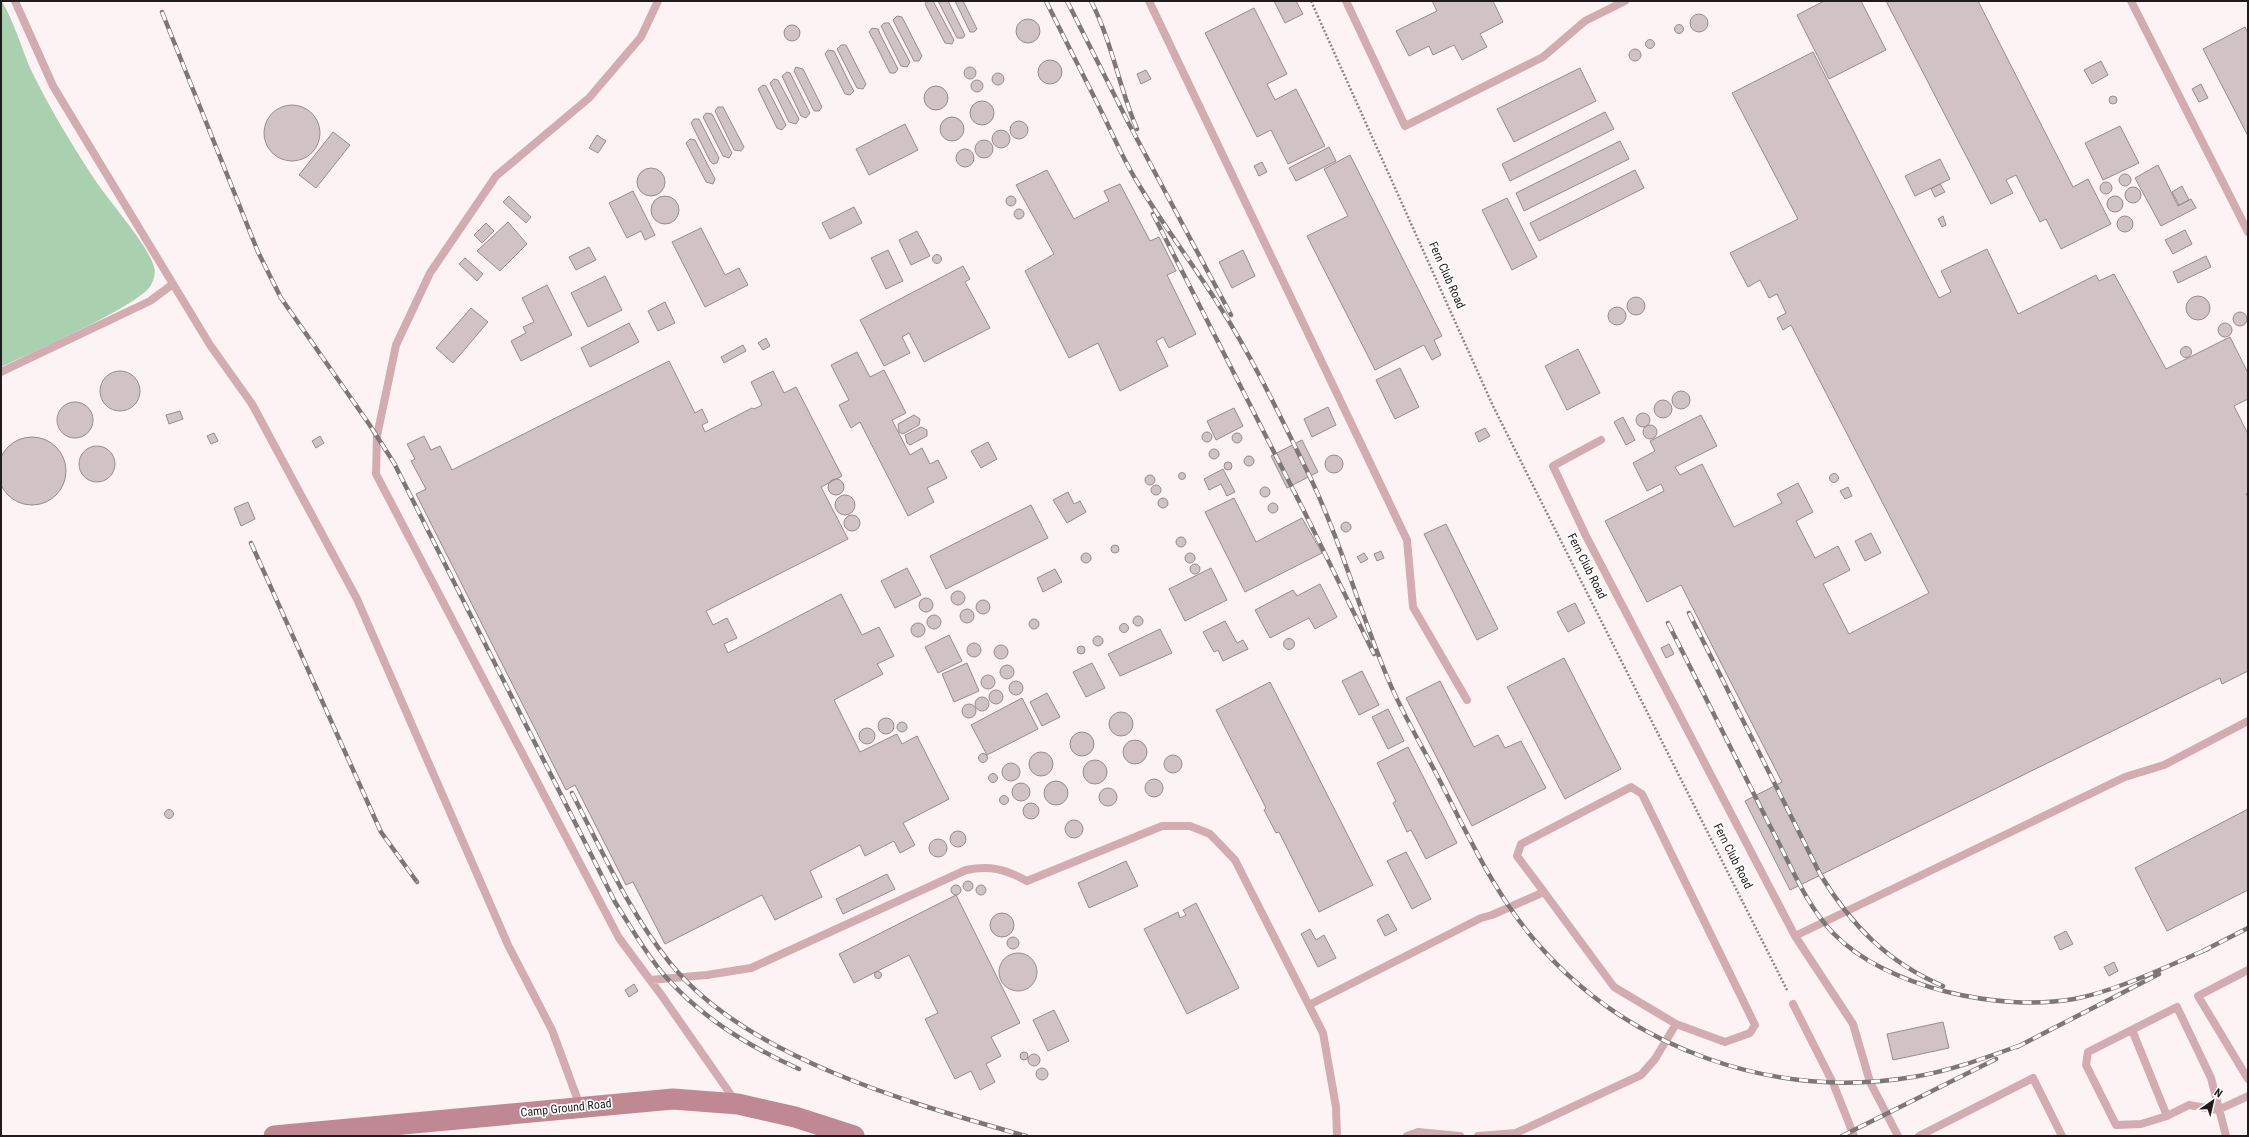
<svg xmlns="http://www.w3.org/2000/svg" width="2249" height="1137" font-family="'Roboto Condensed',sans-serif">
<rect width="100%" height="100%" fill="#fef3f4"/>
<path fill="#a9d1b0" d="M1,1C10,11 24,54 31,70C49,107 71,143 93,177C107,199 149,246 154,267C156,273 154,279 151,285C141,305 27,355 1,367Z"/>
<path fill="#d1c3c5" stroke="#978b8c" d="M927,1H933L954,40L952,44L945,43L925,4Z
M938,1H948L965,35L963,38H957Z
M955,1H963L977,29L974,32H970Z
M1274,1H1296L1303,14L1285,23Z
M1432,1H1493L1503,22L1480,34L1487,47L1462,60L1454,45L1433,55L1429,46L1409,56L1396,31L1437,11Z
M1824,1H1861L1886,50L1829,79L1797,15Z
M1886,1H1978L2073,187L2088,179L2111,224L2061,249L2046,219L2040,222L2016,175L2006,180L2013,193L1991,204Z
M1254,8L1287,74L1267,84L1275,100L1296,89L1325,146L1288,164L1271,130L1257,137L1205,33Z
M1690 23a9 9 0 1 1 18 0a9 9 0 1 1-18 0Z
M897,16L902,17L922,56L919,61H914L897,28L893,20Z
M1016 31a12 12 0 1 1 24 0a12 12 0 1 1-24 0Z
M884,23H889L893,30L910,62L907,67L901,66L881,26Z
M1674.5 29a4.5 4.5 0 1 1 9 0a4.5 4.5 0 1 1-9 0Z
M784 33a8 8 0 1 1 16 0a8 8 0 1 1-16 0Z
M2245,27L2248,33V136L2203,49Z
M872,28L878,29L881,36L898,69L895,73H890L875,43L869,32Z
M1645.5 44a4.5 4.5 0 1 1 9 0a4.5 4.5 0 1 1-9 0Z
M841,45H846L866,84L863,89L857,88L837,49Z
M1629 55a6 6 0 1 1 12 0a6 6 0 1 1-12 0Z
M828,50L834,51L850,84L854,91L850,95L845,94L825,54Z
M1813,52L1939,298L1951,292L1941,271L1987,249L2018,314L2096,275L2099,281L2114,274L2166,369L2230,337L2248,373V399L2234,406L2248,434V493L2246,494L2248,497V671L2222,684L2220,678L1790,890L1745,801L1782,782L1681,585L1647,602L1605,521L1664,491L1661,484L1647,491L1633,463L1655,451L1650,441L1701,415L1717,446L1675,467L1680,475L1702,464L1734,527L1782,503L1777,494L1798,483L1813,512L1796,521L1815,558L1838,546L1850,570L1823,584L1849,634L1929,593L1791,325L1783,330L1777,318L1786,313L1777,294L1769,298L1760,280L1748,287L1730,253L1798,219L1732,93Z
M1038 72a12 12 0 1 1 24 0a12 12 0 1 1-24 0Z
M2101,61L2108,75L2092,84L2084,70Z
M964 73a6 6 0 1 1 12 0a6 6 0 1 1-12 0Z
M796,67L803,69L822,107L819,111H814L794,71Z
M1580,68L1596,101L1514,142L1497,109Z
M1146,70L1151,79L1141,84L1137,74Z
M787,72L790,73L810,113L806,118L801,116L782,76Z
M992 79a6 6 0 1 1 12 0a6 6 0 1 1-12 0Z
M774,79L778,80L799,119L796,124L789,122L770,83Z
M971 86a6 6 0 1 1 12 0a6 6 0 1 1-12 0Z
M2201,84L2208,98L2199,102L2192,89Z
M763,85L766,86L786,125L782,130L777,128L758,89Z
M924 98a12 12 0 1 1 24 0a12 12 0 1 1-24 0Z
M2109 100a4 4 0 1 1 8 0a4 4 0 1 1-8 0Z
M970 113a12 12 0 1 1 24 0a12 12 0 1 1-24 0Z
M264 133a28 28 0 1 1 56 0a28 28 0 1 1-56 0Z
M718,107H723L744,147L741,151L734,150L715,111Z
M1605,112L1614,129L1510,181L1502,164Z
M706,113L712,114L732,153L729,158L723,156L703,117Z
M940 129a12 12 0 1 1 24 0a12 12 0 1 1-24 0Z
M694,119H699L719,158L717,163L713,164L710,161L691,123Z
M1010 130a9 9 0 1 1 18 0a9 9 0 1 1-18 0Z
M905,124L918,150L869,175L856,149Z
M2120,126L2139,163L2103,180L2085,143Z
M992 139a9 9 0 1 1 18 0a9 9 0 1 1-18 0Z
M333,132L350,145L316,188L299,175Z
M597,135L606,141L598,153L589,148Z
M690,139L695,140L715,179L713,184L706,182L686,143Z
M975 149a9 9 0 1 1 18 0a9 9 0 1 1-18 0Z
M1620,141L1629,159L1524,211L1516,193Z
M1329,147L1336,161L1296,181L1289,168Z
M956 158a9 9 0 1 1 18 0a9 9 0 1 1-18 0Z
M1350,155L1442,336L1434,340L1441,355L1432,360L1424,345L1375,370L1307,236L1348,216L1324,169Z
M1940,159L1950,179L1915,196L1905,176Z
M1262,162L1267,172L1259,176L1254,166Z
M2158,165L2178,206L2191,199L2196,208L2161,226L2135,178Z
M637 182a14 14 0 1 1 28 0a14 14 0 1 1-28 0Z
M1047,170L1074,219L1109,201L1104,191L1120,184L1150,241L1159,237L1176,271L1167,275L1196,334L1169,348L1163,337L1156,341L1168,366L1120,391L1098,343L1069,358L1025,271L1054,254L1016,185Z
M1635,170L1644,188L1539,241L1530,223Z
M2119 180a6 6 0 1 1 12 0a6 6 0 1 1-12 0Z
M2100 188a6 6 0 1 1 12 0a6 6 0 1 1-12 0Z
M1940,184L1945,192L1935,197L1931,189Z
M2182,186L2189,200L2179,205L2172,192Z
M2125 195a8 8 0 1 1 16 0a8 8 0 1 1-16 0Z
M633,191L655,235L645,240L641,231L627,238L609,203Z
M1006 201a5 5 0 1 1 10 0a5 5 0 1 1-10 0Z
M509,196L531,217L526,223L503,202Z
M2107 204a8 8 0 1 1 16 0a8 8 0 1 1-16 0Z
M651 210a14 14 0 1 1 28 0a14 14 0 1 1-28 0Z
M1507,198L1537,257L1512,270L1482,210Z
M854,207L862,223L830,239L822,223Z
M1014 214a5 5 0 1 1 10 0a5 5 0 1 1-10 0Z
M2117 224a8 8 0 1 1 16 0a8 8 0 1 1-16 0Z
M1943,216L1946,225L1942,227L1938,219Z
M508,222L527,244L500,271L477,251Z
M486,223L494,231L482,243L474,235Z
M701,228L725,275L739,268L748,285L705,307L672,242Z
M2185,230L2192,244L2173,254L2165,240Z
M917,231L930,256L911,265L899,240Z
M589,247L596,260L576,270L569,257Z
M888,250L903,281L886,289L871,258Z
M1243,250L1255,276L1232,288L1219,262Z
M932.5 259a4.5 4.5 0 1 1 9 0a4.5 4.5 0 1 1-9 0Z
M2206,256L2211,267L2178,283L2173,272Z
M465,258L483,274L477,281L459,264Z
M963,266L970,279L965,282L990,328L924,362L909,333L902,337L910,353L884,366L860,320Z
M605,276L622,310L588,327L571,293Z
M547,285L572,335L521,361L511,341L526,333L523,327L534,322L522,298Z
M2186 308a12 12 0 1 1 24 0a12 12 0 1 1-24 0Z
M1627 306a9 9 0 1 1 18 0a9 9 0 1 1-18 0Z
M665,302L675,323L658,331L648,311Z
M1608 316a9 9 0 1 1 18 0a9 9 0 1 1-18 0Z
M471,308L488,322L453,363L436,348Z
M2233 319a7 7 0 1 1 14 0a7 7 0 1 1-14 0Z
M2218 330a7 7 0 1 1 14 0a7 7 0 1 1-14 0Z
M629,323L639,342L590,367L581,348Z
M766,338L770,346L763,350L758,343Z
M743,345L746,351L724,363L721,357Z
M2180.5 352a5.5 5.5 0 1 1 11 0a5.5 5.5 0 1 1-11 0Z
M1578,349L1600,393L1567,410L1545,366Z
M857,352L870,377L884,370L906,413L892,420L910,455L922,448L930,464L938,460L947,478L927,488L934,502L908,516L860,422L851,428L839,405L849,400L831,365Z
M669,361L695,413L702,409L708,422L702,425L705,432L752,408L754,409L762,405L751,382L773,371L784,393L796,387L842,476L821,487L848,539L706,611L713,625L727,618L737,638L724,644L728,653L841,594L862,635L879,627L894,656L877,664L883,674L834,700L860,752L897,734L902,744L917,736L949,799L903,823L915,845L900,853L894,841L865,856L860,845L810,871L822,897L803,906L775,920L762,895L665,944L633,882L626,885L575,785L566,790L416,494L426,489L411,461L415,459L407,444L424,436L431,450L440,446L452,470Z
M1400,368L1419,407L1395,419L1376,380Z
M100 391a20 20 0 1 1 40 0a20 20 0 1 1-40 0Z
M1672 400a9 9 0 1 1 18 0a9 9 0 1 1-18 0Z
M1654 409a9 9 0 1 1 18 0a9 9 0 1 1-18 0Z
M57 420a18 18 0 1 1 36 0a18 18 0 1 1-36 0Z
M1328,407L1336,425L1312,437L1304,419Z
M1234,408L1243,426L1216,440L1207,421Z
M180,411L183,419L169,424L166,415Z
M1636 420a7 7 0 1 1 14 0a7 7 0 1 1-14 0Z
M914,415L920,419L919,425L903,434L899,432L898,424Z
M1623,417L1635,440L1626,445L1614,422Z
M1643 432a7 7 0 1 1 14 0a7 7 0 1 1-14 0Z
M921,427L927,430V436L910,445L907,443L905,435Z
M1485,428L1490,436L1479,442L1475,433Z
M1202 437a5 5 0 1 1 10 0a5 5 0 1 1-10 0Z
M1232 438a5 5 0 1 1 10 0a5 5 0 1 1-10 0Z
M214,433L218,441L211,444L207,436Z
M320,436L324,443L316,448L312,441Z
M-2 471a34 34 0 1 1 68 0a34 34 0 1 1-68 0Z
M1302,440L1318,472L1287,488L1271,456Z
M988,442L997,459L981,468L971,451Z
M79 464a18 18 0 1 1 36 0a18 18 0 1 1-36 0Z
M1209 454a5 5 0 1 1 10 0a5 5 0 1 1-10 0Z
M1325 464a9 9 0 1 1 18 0a9 9 0 1 1-18 0Z
M1244 461a5 5 0 1 1 10 0a5 5 0 1 1-10 0Z
M1224 466a4 4 0 1 1 8 0a4 4 0 1 1-8 0Z
M1223,469L1235,492L1227,496L1221,484L1209,490L1204,479Z
M1178.5 476a3.5 3.5 0 1 1 7 0a3.5 3.5 0 1 1-7 0Z
M1829.5 478a4.5 4.5 0 1 1 9 0a4.5 4.5 0 1 1-9 0Z
M1145 480a5 5 0 1 1 10 0a5 5 0 1 1-10 0Z
M828 487a8 8 0 1 1 16 0a8 8 0 1 1-16 0Z
M1151 490a5 5 0 1 1 10 0a5 5 0 1 1-10 0Z
M1848,487L1852,496L1845,499L1840,491Z
M1260 492a5 5 0 1 1 10 0a5 5 0 1 1-10 0Z
M1068,492L1074,504L1080,501L1086,512L1067,523L1053,500Z
M835 505a10 10 0 1 1 20 0a10 10 0 1 1-20 0Z
M1234,498L1256,542L1302,518L1322,553L1245,592L1205,512Z
M1158 503a5 5 0 1 1 10 0a5 5 0 1 1-10 0Z
M248,502L255,519L241,526L234,508Z
M1268 508a5 5 0 1 1 10 0a5 5 0 1 1-10 0Z
M1031,505L1048,538L946,589L930,556Z
M844 523a8 8 0 1 1 16 0a8 8 0 1 1-16 0Z
M1341 527a5 5 0 1 1 10 0a5 5 0 1 1-10 0Z
M1446,524L1498,629L1477,640L1424,534Z
M1871,533L1881,553L1865,561L1855,541Z
M1176 542a5 5 0 1 1 10 0a5 5 0 1 1-10 0Z
M1111 549a4 4 0 1 1 8 0a4 4 0 1 1-8 0Z
M1381,551L1384,558L1377,561L1374,554Z
M1081 558a5 5 0 1 1 10 0a5 5 0 1 1-10 0Z
M1364,553L1368,559L1361,563L1357,557Z
M1185 558a5 5 0 1 1 10 0a5 5 0 1 1-10 0Z
M1190 569a5 5 0 1 1 10 0a5 5 0 1 1-10 0Z
M907,568L921,595L895,608L881,581Z
M1211,568L1227,600L1185,621L1169,589Z
M1055,569L1062,582L1043,592L1037,578Z
M1320,584L1337,617L1315,629L1309,618L1270,638L1255,610L1293,590L1297,596Z
M951 598a7 7 0 1 1 14 0a7 7 0 1 1-14 0Z
M919 605a7 7 0 1 1 14 0a7 7 0 1 1-14 0Z
M976 607a7 7 0 1 1 14 0a7 7 0 1 1-14 0Z
M1575,603L1585,623L1568,632L1557,612Z
M960 616a7 7 0 1 1 14 0a7 7 0 1 1-14 0Z
M927 622a7 7 0 1 1 14 0a7 7 0 1 1-14 0Z
M1133 621a5 5 0 1 1 10 0a5 5 0 1 1-10 0Z
M1029 624a5 5 0 1 1 10 0a5 5 0 1 1-10 0Z
M1225,621L1237,643L1243,640L1248,649L1223,661L1218,650L1214,652L1203,632Z
M911 630a7 7 0 1 1 14 0a7 7 0 1 1-14 0Z
M1119.5 628a4.5 4.5 0 1 1 9 0a4.5 4.5 0 1 1-9 0Z
M1160,629L1172,653L1120,676L1108,654Z
M949,635L962,661L938,673L925,647Z
M1093 641a5 5 0 1 1 10 0a5 5 0 1 1-10 0Z
M1283.5 644a5.5 5.5 0 1 1 11 0a5.5 5.5 0 1 1-11 0Z
M967 650a7 7 0 1 1 14 0a7 7 0 1 1-14 0Z
M1669,644L1674,654L1666,658L1661,648Z
M994 652a7 7 0 1 1 14 0a7 7 0 1 1-14 0Z
M1077 650a4 4 0 1 1 8 0a4 4 0 1 1-8 0Z
M1564,658L1621,769L1565,799L1507,687Z
M967,663L979,691L954,702L942,674Z
M1092,663L1105,688L1086,697L1073,672Z
M1000 672a7 7 0 1 1 14 0a7 7 0 1 1-14 0Z
M1362,671L1379,705L1359,715L1342,681Z
M981 682a7 7 0 1 1 14 0a7 7 0 1 1-14 0Z
M1440,681L1474,747L1498,735L1505,748L1521,741L1546,788L1472,826L1406,698Z
M1009 688a7 7 0 1 1 14 0a7 7 0 1 1-14 0Z
M1270,682L1373,885L1319,912L1279,832L1276,833L1264,810L1266,808L1216,710Z
M989 697a7 7 0 1 1 14 0a7 7 0 1 1-14 0Z
M1047,693L1060,717L1042,726L1030,702Z
M975 704a7 7 0 1 1 14 0a7 7 0 1 1-14 0Z
M1022,698L1038,729L987,755L971,725Z
M962 711a7 7 0 1 1 14 0a7 7 0 1 1-14 0Z
M1388,709L1404,741L1388,749L1372,717Z
M1109 724a12 12 0 1 1 24 0a12 12 0 1 1-24 0Z
M878 726a8 8 0 1 1 16 0a8 8 0 1 1-16 0Z
M897 727a5 5 0 1 1 10 0a5 5 0 1 1-10 0Z
M859 736a8 8 0 1 1 16 0a8 8 0 1 1-16 0Z
M1070 744a12 12 0 1 1 24 0a12 12 0 1 1-24 0Z
M1123 752a12 12 0 1 1 24 0a12 12 0 1 1-24 0Z
M1408,747L1457,843L1426,859L1411,830L1407,832L1399,815L1393,803L1396,801L1377,763Z
M1029 764a12 12 0 1 1 24 0a12 12 0 1 1-24 0Z
M978.5 758a4.5 4.5 0 1 1 9 0a4.5 4.5 0 1 1-9 0Z
M1164 764a9 9 0 1 1 18 0a9 9 0 1 1-18 0Z
M1083 772a12 12 0 1 1 24 0a12 12 0 1 1-24 0Z
M1002 772a9 9 0 1 1 18 0a9 9 0 1 1-18 0Z
M988.5 778a4.5 4.5 0 1 1 9 0a4.5 4.5 0 1 1-9 0Z
M1145 788a9 9 0 1 1 18 0a9 9 0 1 1-18 0Z
M1044 793a12 12 0 1 1 24 0a12 12 0 1 1-24 0Z
M1012 792a9 9 0 1 1 18 0a9 9 0 1 1-18 0Z
M1099 797a9 9 0 1 1 18 0a9 9 0 1 1-18 0Z
M999.5 800a4.5 4.5 0 1 1 9 0a4.5 4.5 0 1 1-9 0Z
M1023 811a8 8 0 1 1 16 0a8 8 0 1 1-16 0Z
M2248,809V890L2167,931L2135,868Z
M164.5 814a4.5 4.5 0 1 1 9 0a4.5 4.5 0 1 1-9 0Z
M1065 829a9 9 0 1 1 18 0a9 9 0 1 1-18 0Z
M950 839a8 8 0 1 1 16 0a8 8 0 1 1-16 0Z
M929 848a9 9 0 1 1 18 0a9 9 0 1 1-18 0Z
M1406,852L1431,899L1412,909L1387,861Z
M1126,861L1138,886L1089,908L1078,883Z
M887,874L895,889L843,914L836,899Z
M963 886a5 5 0 1 1 10 0a5 5 0 1 1-10 0Z
M951 890a5 5 0 1 1 10 0a5 5 0 1 1-10 0Z
M976 890a5 5 0 1 1 10 0a5 5 0 1 1-10 0Z
M956,895L1020,1023L991,1037L1001,1056L986,1064L995,1082L980,1090L971,1071L955,1079L925,1019L938,1013L909,955L854,983L839,954Z
M1196,903L1239,988L1187,1014L1144,929L1178,912L1180,918L1186,915L1183,910Z
M990 925a12 12 0 1 1 24 0a12 12 0 1 1-24 0Z
M1388,914L1397,930L1385,936L1377,920Z
M1310,929L1316,940L1324,935L1336,958L1318,967L1301,934Z
M2066,931L2073,944L2060,950L2054,937Z
M1007 943a6 6 0 1 1 12 0a6 6 0 1 1-12 0Z
M999 972a19 19 0 1 1 38 0a19 19 0 1 1-38 0Z
M2114,962L2118,971L2109,976L2104,967Z
M874.5 975a3.5 3.5 0 1 1 7 0a3.5 3.5 0 1 1-7 0Z
M634,984L638,991L629,997L625,990Z
M1054,1010L1069,1041L1048,1051L1033,1020Z
M1943,1022L1949,1048L1893,1060L1887,1034Z
M1020 1056a4 4 0 1 1 8 0a4 4 0 1 1-8 0Z
M1028 1060a6 6 0 1 1 12 0a6 6 0 1 1-12 0Z
M1036 1074a6 6 0 1 1 12 0a6 6 0 1 1-12 0Z"/>
<g fill="none" stroke-linecap="round" stroke-linejoin="round">
<path stroke="#8c8586" stroke-width="2.5" stroke-dasharray="2 2" stroke-linecap="butt" d="M1311,1L1493,406L1788,992"/>
<path stroke="#d3acb2" stroke-width="8" d="M15,1L53,86L210,345L252,404L357,599L508,945L552,1030L580,1106
M658,1L641,37L589,98L496,176L430,273L396,345L377,436L376,474L619,938L662,996L736,1102
M1149,1L1407,540L1413,607L1467,700
M1346,1L1405,126L1543,57L1585,21L1625,1
M2131,1L2248,232
M1,372L150,301L173,284
M1601,440L1553,466L1586,536L1795,936L2125,777L2164,765L2248,721
M1544,892L1614,987L1676,1024
M1795,936L1853,1024L1870,1082L1898,1136
M2248,970L2198,996L2248,1079
M650,980L707,975L751,968L966,870C989,865 1005,869 1027,881L1162,826H1190L1210,834L1235,860L1323,1033L1336,1107L1337,1136
M1793,1004L1833,1083L1854,1136
M1309,1005L1481,918L1492,915L1544,892L1517,856L1521,844L1631,787L1642,794L1755,1025L1750,1033L1725,1042L1676,1024L1655,1059L1641,1075L1516,1133L1478,1136
M2132,1030L2167,1116
M1407,1136L1418,1132L1460,1136
M1919,1136L2033,1078L2062,1136
M2226,1136L2211,1078L2177,1007L2088,1052L2086,1065L2116,1125L2141,1124L2167,1116L2189,1105L2218,1110L2248,1096"/>
<path stroke="#bf8892" stroke-width="21" d="M274,1136L673,1099L738,1104L795,1117L854,1136"/>
<g stroke="#7e7778" stroke-width="4.5">
<path id="rail" d="M1046,1C1066,42 1087,82 1107,123C1116,142 1125,162 1136,180C1162,224 1193,264 1220,307C1254,360 1282,420 1310,477C1341,542 1360,612 1388,679C1402,713 1422,746 1439,779C1468,835 1495,895 1537,943C1630,1050 1775,1100 1913,1077C1950,1071 1985,1058 2021,1045
M1067,1L1129,124L1231,315
M1091,1C1112,42 1119,87 1137,129
M162,12L258,252L281,298L369,424L394,463L615,902C631,927 645,953 665,976C702,1018 748,1046 799,1069
M1153,214L1306,515L1374,654
M251,543L381,832L417,882
M1689,613L1820,874C1851,925 1887,962 1943,986
M1668,623C1702,691 1736,758 1770,826C1789,861 1805,904 1833,933C1886,988 2000,1012 2074,999C2117,991 2167,966 2208,949
M572,793C602,851 629,912 670,963C746,1058 913,1104 1026,1136
M2203,951L2248,928
M2017,1047L2159,974
M1842,1136L1996,1059"/>
</g>
<use href="#rail" stroke="#fff" stroke-width="3" stroke-dasharray="9" stroke-linecap="butt"/>
</g>
<g text-anchor="middle" dominant-baseline="central" stroke-width="3.5" stroke-linejoin="round" paint-order="stroke">
<g font-size="12" fill="#201b1c" stroke="#fff">
<text transform="translate(1447 275) rotate(66)">Fern Club Road</text>
<text transform="translate(1587 566) rotate(63)">Fern Club Road</text>
<text transform="translate(1733 856) rotate(63)">Fern Club Road</text>
<text transform="translate(566 1108) rotate(-6)">Camp Ground Road</text>
</g>
</g>
<rect width="2249" height="1137" fill="none" stroke="#201b1c" stroke-width="4"/>
<g transform="translate(2213 1101) rotate(34)" stroke="#ffffff" stroke-width="3" paint-order="stroke">
<path d="M0-3L7 15L0 10L-7 15Z" fill="#201b1c"/>
<text y="-6" font-size="11" font-weight="bold" text-anchor="middle" fill="#201b1c">N</text>
</g>
</svg>
